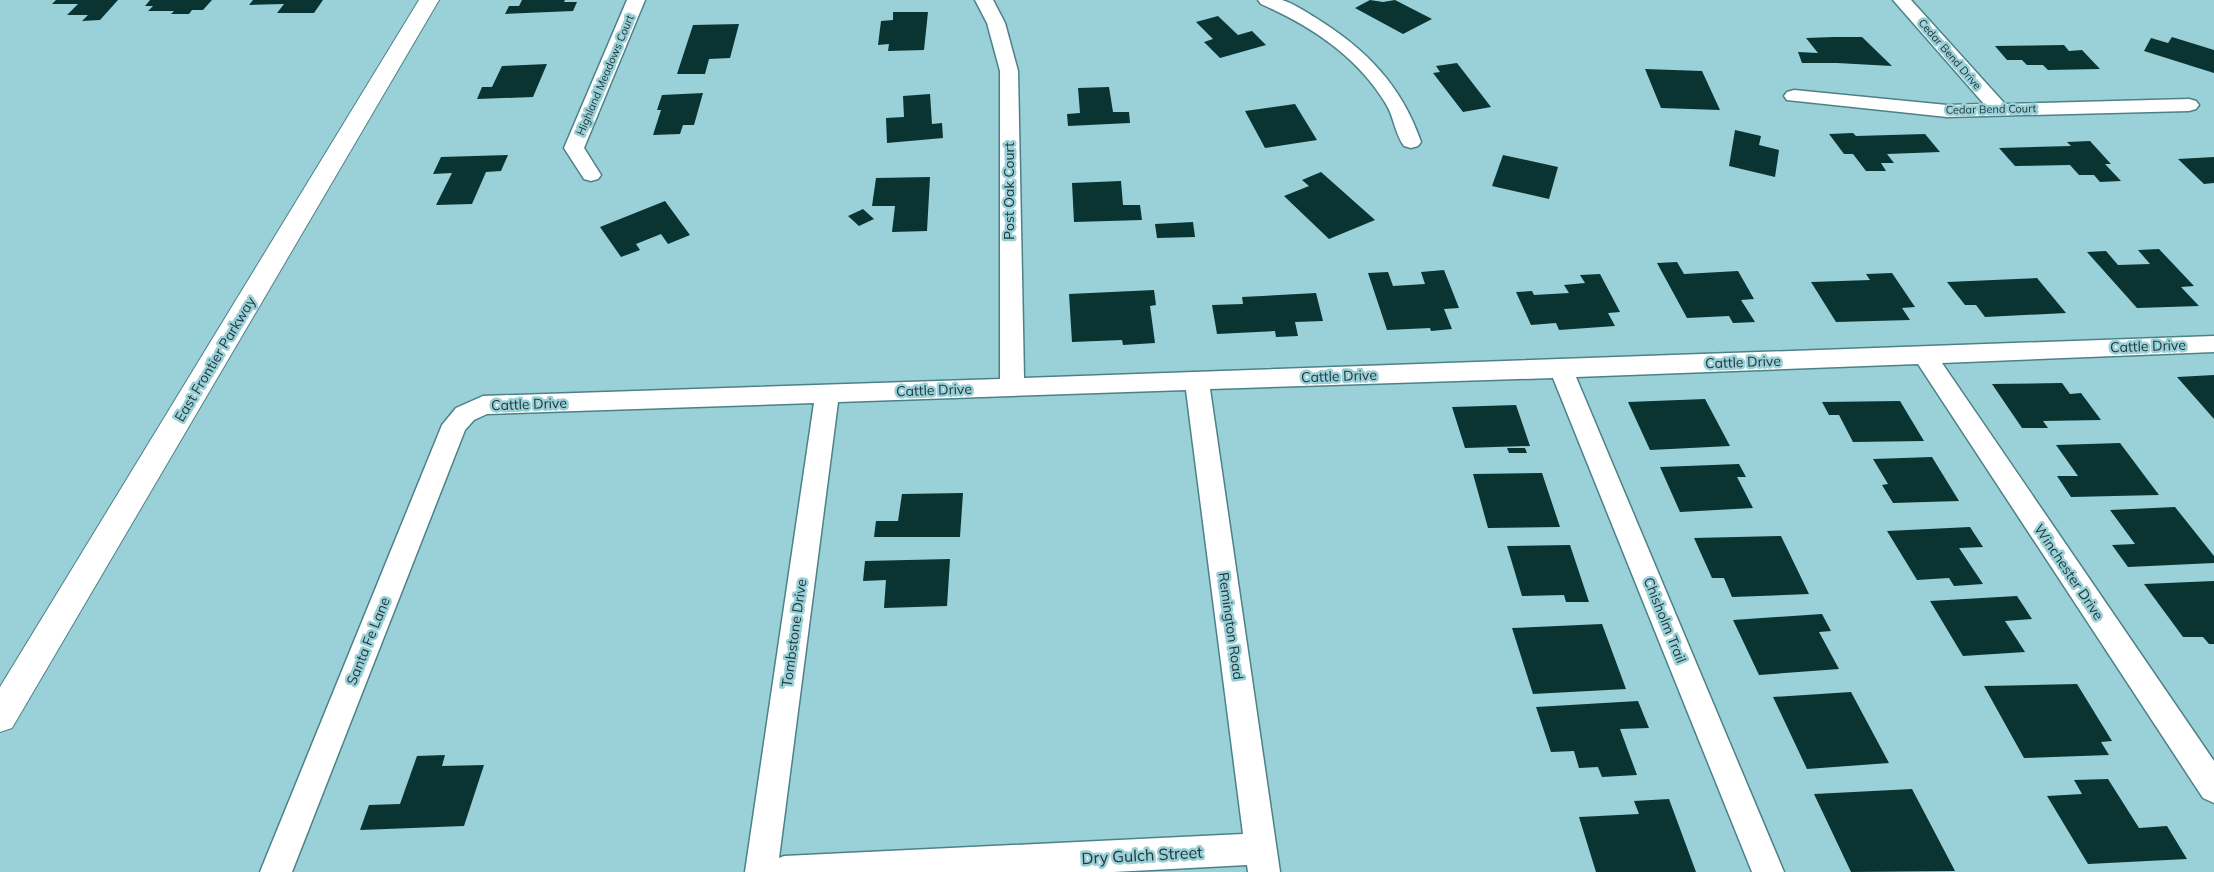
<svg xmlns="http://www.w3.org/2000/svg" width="2214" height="872" font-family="Mulish,sans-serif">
<rect width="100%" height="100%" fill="#9ad0d8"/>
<path fill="#0a3431" d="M56,0H118L100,20L82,21L88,15H67L78,4H52Z
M150,0H212L203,10H192L189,14H171L174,11H148L153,6H145Z
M253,0H323L314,13H277L284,4L249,5Z
M522,0H565L564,2H577L573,11L505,14L509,6H519Z
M1370,0L1383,2L1395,0L1432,19L1403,34L1355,8Z
M893,12H928L924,50L888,51L889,44L878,45L881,21L893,20Z
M1218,16L1238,35L1252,31L1266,45L1220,58L1204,42L1213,39L1196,22Z
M739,24L730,58L709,59L705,74H677L693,25Z
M1834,37H1862L1892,66L1837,63H1802L1798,52L1818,53L1806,38Z
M2172,37L2214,50V73L2144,51L2151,38L2168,43Z
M2064,45L2069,51L2082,50L2100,69L2048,70L2043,65H2027L2022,60H2007L1995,46Z
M1457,63L1491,107L1463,112L1433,73L1440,72L1436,66Z
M547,64L533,97L477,99L482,87H492L502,66Z
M1645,69L1702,71L1720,110L1661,108Z
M1109,87L1113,112H1129L1130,123L1068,126L1067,114L1080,113L1078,88Z
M703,93L694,125H683L680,134L653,135L661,110H657L662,95Z
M930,94L932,124L942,123L943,138L887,143L886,118L904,117L903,96Z
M1295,104L1317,140L1265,148L1245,111Z
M1735,130L1761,136L1759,145L1779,150L1775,177L1729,166Z
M1853,133L1856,136L1925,134L1940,152L1887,154L1894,163H1881L1886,171H1866L1853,154H1844L1829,134Z
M2090,141L2111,164H2105L2121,181L2100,182L2094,175H2079L2070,165L2015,166L1999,148L2071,146L2067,142Z
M508,155L501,171L486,172L472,204L436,205L452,173L433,174L441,157Z
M1503,155L1558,167L1549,199L1492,186Z
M2214,157V183L2204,184L2178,159Z
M1321,172L1375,220L1329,239L1284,196L1309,186L1302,180Z
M930,177L927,231L892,232L895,206H872L876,178Z
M1121,181L1123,205H1140L1142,220L1074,222L1072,183Z
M665,201L690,235L668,244L661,234L636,244L640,250L621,257L600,227Z
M863,209L874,219L859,226L848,216Z
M1193,222L1195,237L1157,238L1155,224Z
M2159,249L2194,286L2181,287L2199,306L2137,308L2087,252L2106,251L2118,265L2150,264L2138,250Z
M1677,262L1684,274L1738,271L1754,299L1741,300L1755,322L1733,323L1729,316L1687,318L1657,263Z
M1444,270L1459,308L1444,309L1452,329L1431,331L1430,328L1387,330L1368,273L1388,272L1393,286L1425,284L1421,272Z
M1892,273L1915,307L1902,308L1910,320L1836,322L1811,282L1870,280L1866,274Z
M1600,274L1620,312L1608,313L1615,326L1559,330L1556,323L1531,325L1516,292L1532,291L1534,295L1569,293L1564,285L1585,283L1580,275Z
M2037,278L2066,313L1985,317L1976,305H1965L1947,282Z
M1154,290L1156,305L1150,306L1155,343L1123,345L1122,340L1072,342L1069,294Z
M1316,293L1323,321L1295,322L1298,336L1276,337L1275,331L1217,334L1212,305L1243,304L1242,297Z
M2214,375V419L2177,377Z
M2062,383L2070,394L2081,393L2101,420L2043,421L2048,428H2022L1992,384Z
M1705,399L1730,446L1650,450L1628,402Z
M1900,401L1924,441L1853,442L1839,415H1829L1822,402Z
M1516,405L1530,446L1465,448L1452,407Z
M2120,443L2159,495L2071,497L2057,476H2078L2056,445Z
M1507,448H1525L1527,453H1509Z
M1932,457L1959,501L1893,503L1882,485L1888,484L1873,459Z
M1739,464L1746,477H1737L1753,508L1680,512L1660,467Z
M1542,473L1560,527L1488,528L1473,474Z
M963,493L960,537H874L876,521H898L902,494Z
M2175,507L2214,556V563L2128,567L2112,545L2135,544L2110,510Z
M1970,527L1983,547L1959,548L1983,584L1954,586L1949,578L1917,580L1887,531Z
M1781,536L1809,594L1732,597L1724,578H1712L1694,538Z
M1570,545L1589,602H1566L1564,595L1522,596L1507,546Z
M950,559L947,606L884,608L886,580L863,581L865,561Z
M2214,581V644H2209L2203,637H2183L2144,584Z
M2017,596L2032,619L2005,621L2025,652L1963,656L1930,601Z
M1822,614L1831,631L1819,632L1839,669L1759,675L1733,620Z
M1602,624L1626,689L1533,694L1512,628Z
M2077,684L2112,741L2101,742L2109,755L2024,758L1984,686Z
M1851,692L1889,763L1807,769L1773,697Z
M1638,701L1649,728L1620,729L1637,775L1602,777L1598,767L1579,768L1574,751L1551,752L1536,707Z
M445,755L442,766L484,765L464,826L360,830L369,805L400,804L417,756Z
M2108,779L2139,828L2167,826L2187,859L2088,864L2047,796L2082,794L2074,780Z
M1912,789L1955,871L1851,872L1814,794Z
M1669,799L1696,872H1596L1579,817L1639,814L1634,801Z"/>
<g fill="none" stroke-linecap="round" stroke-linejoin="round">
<g stroke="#4d8188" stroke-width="3">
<path id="minor" d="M627,0H645L584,148L601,175L598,179L591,181L584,179L564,148Z
M975,0H993L1005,23L1018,71L1024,378L2214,336V352L1942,363L2214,761V803L2203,798L1918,364L1576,377L1784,872H1752L1553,378L1210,389L1280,872H1248L1247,865L1113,872H745L814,403L487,414L474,420L465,430L292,872H260L442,425L456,408L483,396L1000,379V71L987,23ZM1186,390L1243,834L784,856L779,858L838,402Z
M1258,0C1266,0 1275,0 1282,0C1293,3 1306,12 1316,18C1366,49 1402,86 1421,142L1418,146L1411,148L1404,146C1395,134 1394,117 1386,104C1357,56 1311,26 1261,4Z
M1893,0H1911L2005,104L2189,99L2196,101L2199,105L2196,109L2189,111L1947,117L1787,100L1784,96L1787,92L1794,90L1947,105L1984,104Z"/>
</g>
<g stroke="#4d8188" stroke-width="2">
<path id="tertiary" d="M419,0H439L12,728L0,732V687Z"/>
</g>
<use href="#minor" fill="#fff" fill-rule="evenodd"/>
<use href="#tertiary" fill="#fff" fill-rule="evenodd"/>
</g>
<g text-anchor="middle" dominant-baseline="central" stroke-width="5" stroke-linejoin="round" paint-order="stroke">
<g font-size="11" fill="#21373a" stroke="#9ad0d8">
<text transform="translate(1950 54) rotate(49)">Cedar Bend Drive</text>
<text transform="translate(605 75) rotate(-67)">Highland Meadows Court</text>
<text transform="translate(1991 109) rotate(-1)">Cedar Bend Court</text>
</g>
<g font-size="14" fill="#21373a" stroke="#9ad0d8">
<text transform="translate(1009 191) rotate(-90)">Post Oak Court</text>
<text transform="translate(2148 346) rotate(-2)">Cattle Drive</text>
<text transform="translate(215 359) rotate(-59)">East Frontier Parkway</text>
<text transform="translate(1743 362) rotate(-2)">Cattle Drive</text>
<text transform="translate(1339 376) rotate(-2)">Cattle Drive</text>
<text transform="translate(934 390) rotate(-2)">Cattle Drive</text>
<text transform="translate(529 404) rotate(-2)">Cattle Drive</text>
<text transform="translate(2069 572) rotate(56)">Winchester Drive</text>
<text transform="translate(1665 620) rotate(68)">Chisholm Trail</text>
<text transform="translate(1231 626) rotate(82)">Remington Road</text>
<text transform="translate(794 633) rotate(-82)">Tombstone Drive</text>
<text transform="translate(368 641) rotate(-68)">Santa Fe Lane</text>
</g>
<g font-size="16" fill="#21373a" stroke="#9ad0d8">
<text transform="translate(1142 855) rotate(-3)">Dry Gulch Street</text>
</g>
</g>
</svg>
